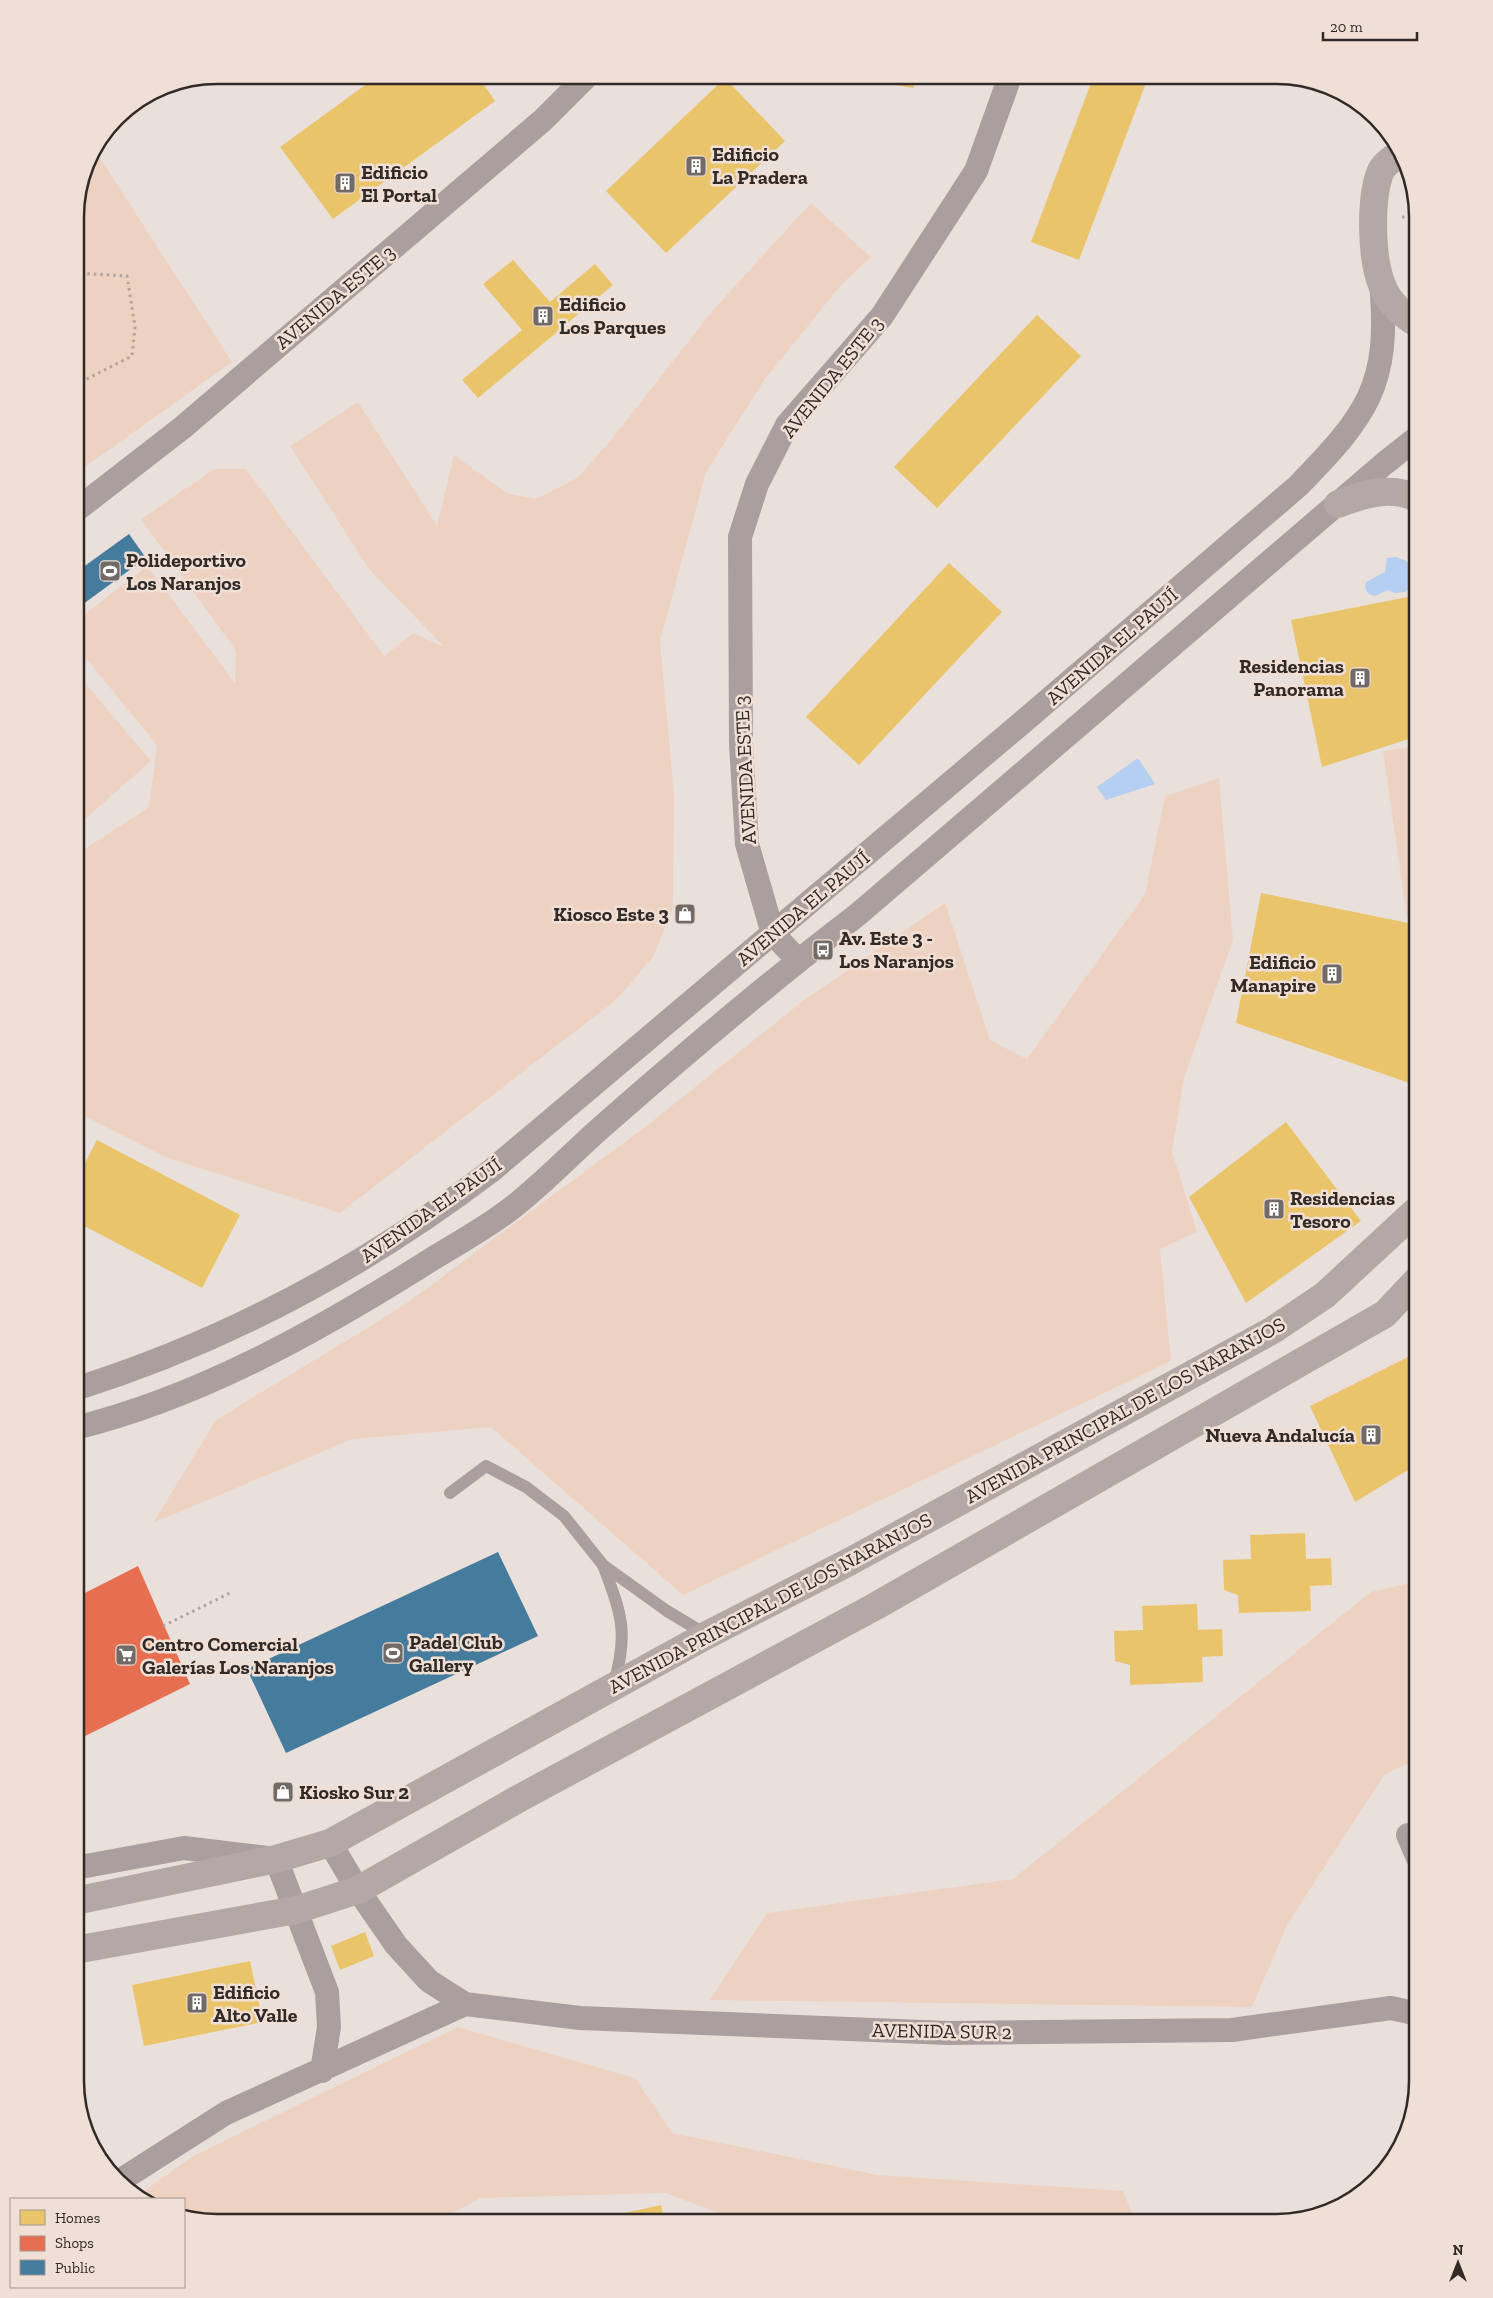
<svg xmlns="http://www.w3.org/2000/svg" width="1493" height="2298" font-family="'Zilla Slab',serif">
<rect width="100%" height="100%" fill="#eae0db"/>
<path fill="#eed2c1" d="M177,83L98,144L117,116L162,86Z
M96,152L232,362L75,474V207L86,162L91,155Z
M811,203L871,257L841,285L765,379L706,472L660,641L674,794L673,908L653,957L616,1000L340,1213L165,1157L75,1111V865L83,850L149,807L157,745L75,645V622L147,566L235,683L236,651L141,519L214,469H246L384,656L414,633L444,647L369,569L290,446L358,402L437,526L454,455L507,493L536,499L577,478L611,440L714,309Z
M75,671L151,761L84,820L75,809Z
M1418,746V917L1407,918L1383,751Z
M1219,778L1233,940L1184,1078L1172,1151L1197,1232L1160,1249L1171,1361L683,1595L491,1427L353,1439L153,1523L216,1420L400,1308L645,1127L803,1001L945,903L990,1040L1027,1059L1145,894L1165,796Z
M1418,1581V1760L1385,1774L1288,1923L1252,2007L710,2000L767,1913L1013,1879L1371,1592Z
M458,2027L635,2078L672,2133L878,2175L1123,2191L1135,2220L1131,2223H743L666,2193L480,2198L435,2223H207L184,2215V2199H138L136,2197L193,2156Z"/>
<path fill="#b4cff1" d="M1396,557L1405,560L1411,566V586L1405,592L1394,593L1388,590L1375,596L1369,594L1365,588L1366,582L1385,572L1387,558Z
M1138,758L1155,784L1106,800L1097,787Z"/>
<path fill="#e9c46a" d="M379,75H477L495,101L333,219L280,147Z
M837,75H917L913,88Z
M1094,75H1149L1079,260L1031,242Z
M725,78L785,141L666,253L606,191Z
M513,260L550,302L595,264L613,285L478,398L462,380L522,330L483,284Z
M1037,315L1081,356L937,508L894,467Z
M949,563L1002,612L859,765L806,717Z
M1418,595V736L1322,767L1291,620Z
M1261,893L1418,925V1086L1236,1023Z
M1286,1122L1361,1221L1246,1303L1189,1197Z
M97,1140L240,1215L202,1288L75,1221V1182Z
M1418,1352V1464L1355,1502L1310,1406Z
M1305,1533L1306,1559L1331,1558L1332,1585L1310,1586L1311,1611L1239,1613L1238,1595L1224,1590L1223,1560L1251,1559L1250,1535Z
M1197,1604L1198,1630L1222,1629L1223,1656L1202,1657L1203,1682L1130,1685V1665L1115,1661L1114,1631L1143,1630L1142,1606Z
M365,1932L374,1956L340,1970L331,1946Z
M250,1961L263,2022L144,2046L132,1985Z
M661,2205L665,2223H607L606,2217Z"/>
<path fill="#e76f51" d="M138,1566L190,1684L75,1741V1598Z"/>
<path fill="#457b9d" d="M129,534L146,558L75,610V573Z
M498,1552L538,1636L286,1753L247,1669Z"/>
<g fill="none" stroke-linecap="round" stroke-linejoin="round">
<path stroke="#ada4a1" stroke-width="3" stroke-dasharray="2.5 4" stroke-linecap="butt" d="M1402,217H1418
M75,385L132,356L135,327L127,276L75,273
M163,1626L230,1593"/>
<path stroke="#aa9f9e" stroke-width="12" d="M450,1493L486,1466L526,1487L564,1516L603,1565L667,1611L707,1635
M603,1565C621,1613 629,1632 614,1683"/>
<path stroke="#aa9f9e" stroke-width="24" d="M75,511L182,428L543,120L588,75
M798,960L773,934L747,844L741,744L740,537L757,484L787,425L882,316L976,171L1008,82L1009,75
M75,1389C225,1342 366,1266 491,1171L1024,721L1298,486C1366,416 1391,386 1381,284
M75,1428C198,1398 314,1333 421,1266C452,1246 484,1230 513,1207C545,1182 573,1152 604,1125C686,1053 769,982 856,916L1385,463L1418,437
M1408,1835L1418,1858
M330,1843L358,1890L396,1945L429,1981L465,2004L580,2018L948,2033L1232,2030L1391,2008L1418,2014
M75,1868L184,1848L276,1859L327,1992L329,2027L322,2071
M121,2180L226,2113L465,2004"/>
<path stroke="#b3a8a5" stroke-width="28" d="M1402,152C1394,158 1383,164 1380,173C1370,200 1371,258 1382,285C1388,302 1403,315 1418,324
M1338,504C1364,494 1392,485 1418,499
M75,1901L276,1859L330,1843L707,1635L849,1562L1273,1330L1325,1295L1418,1209
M75,1950L296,1910L358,1890L518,1799L876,1606L1385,1314L1418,1279"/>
</g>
<defs>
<g id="building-square" transform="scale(1.125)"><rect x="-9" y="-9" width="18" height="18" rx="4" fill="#726a66" stroke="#f0dfd5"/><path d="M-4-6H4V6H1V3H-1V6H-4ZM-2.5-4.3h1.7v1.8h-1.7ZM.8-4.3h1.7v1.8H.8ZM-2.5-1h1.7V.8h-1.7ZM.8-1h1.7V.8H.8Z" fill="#fff"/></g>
<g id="stadium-square" transform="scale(1.125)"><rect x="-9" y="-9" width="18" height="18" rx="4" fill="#726a66" stroke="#f0dfd5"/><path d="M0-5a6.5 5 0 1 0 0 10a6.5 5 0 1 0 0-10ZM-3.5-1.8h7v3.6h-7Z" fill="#fff"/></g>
<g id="shop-square" transform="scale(1.125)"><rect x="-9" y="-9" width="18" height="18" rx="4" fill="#726a66" stroke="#f0dfd5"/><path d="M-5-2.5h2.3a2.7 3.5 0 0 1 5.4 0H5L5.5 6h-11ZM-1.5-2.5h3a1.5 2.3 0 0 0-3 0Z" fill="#fff"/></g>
<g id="bus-square" transform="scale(1.125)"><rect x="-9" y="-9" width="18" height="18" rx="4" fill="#726a66" stroke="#f0dfd5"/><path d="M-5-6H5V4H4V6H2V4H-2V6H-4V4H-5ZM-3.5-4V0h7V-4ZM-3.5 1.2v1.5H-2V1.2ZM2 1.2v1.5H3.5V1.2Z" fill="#fff"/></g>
<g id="supermarket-square" transform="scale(1.125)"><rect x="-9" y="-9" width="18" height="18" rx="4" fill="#726a66" stroke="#f0dfd5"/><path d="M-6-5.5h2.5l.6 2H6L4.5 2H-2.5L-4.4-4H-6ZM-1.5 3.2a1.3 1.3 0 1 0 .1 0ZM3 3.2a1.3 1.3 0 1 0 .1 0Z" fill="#fff"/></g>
</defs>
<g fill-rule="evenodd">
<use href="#building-square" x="696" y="166"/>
<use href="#building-square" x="345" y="183"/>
<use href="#building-square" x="543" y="316"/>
<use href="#stadium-square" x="110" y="571"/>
<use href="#building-square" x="1360" y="678"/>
<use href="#shop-square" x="685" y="914"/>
<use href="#bus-square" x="823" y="950"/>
<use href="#building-square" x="1332" y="974"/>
<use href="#building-square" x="1274" y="1209"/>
<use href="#building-square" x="1371" y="1435"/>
<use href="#stadium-square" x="393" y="1653"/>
<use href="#supermarket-square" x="126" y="1655"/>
<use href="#shop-square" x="283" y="1792"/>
<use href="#building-square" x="197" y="2003"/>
</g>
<g text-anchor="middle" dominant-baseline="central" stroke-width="5" stroke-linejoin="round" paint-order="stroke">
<g font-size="20" font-weight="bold" fill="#312a27" stroke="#f0dfd5" text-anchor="start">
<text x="712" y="154">Edificio<tspan x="712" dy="23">La Pradera</tspan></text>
<text x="361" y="172">Edificio<tspan x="361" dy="23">El Portal</tspan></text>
<text x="559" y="304">Edificio<tspan x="559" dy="23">Los Parques</tspan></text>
<text x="126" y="560">Polideportivo<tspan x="126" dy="23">Los Naranjos</tspan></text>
<text x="1344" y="666" text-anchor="end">Residencias<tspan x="1344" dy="23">Panorama</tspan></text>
<text x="669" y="914" text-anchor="end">Kiosco Este 3</text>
<text x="839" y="938">Av. Este 3 -<tspan x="839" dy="23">Los Naranjos</tspan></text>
<text x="1316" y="962" text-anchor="end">Edificio<tspan x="1316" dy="23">Manapire</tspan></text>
<text x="1290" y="1198">Residencias<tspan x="1290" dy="23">Tesoro</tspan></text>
<text x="1355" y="1435" text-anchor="end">Nueva Andalucía</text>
<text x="409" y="1642">Padel Club<tspan x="409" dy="23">Gallery</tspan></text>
<text x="142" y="1644">Centro Comercial<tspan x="142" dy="23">Galerías Los Naranjos</tspan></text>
<text x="299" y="1792">Kiosko Sur 2</text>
<text x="213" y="1992">Edificio<tspan x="213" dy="23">Alto Valle</tspan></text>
</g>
<g font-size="20" fill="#312a27" stroke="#f0dfd5">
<text transform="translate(335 297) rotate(-40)">AVENIDA ESTE 3</text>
<text transform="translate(832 377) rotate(-51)">AVENIDA ESTE 3</text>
<text transform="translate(1112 646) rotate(-41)">AVENIDA EL PAUJÍ</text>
<text transform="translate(745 770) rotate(-93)">AVENIDA ESTE 3</text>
<text transform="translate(803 908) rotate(-40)">AVENIDA EL PAUJÍ</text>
<text transform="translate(431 1210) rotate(-35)">AVENIDA EL PAUJÍ</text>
<text transform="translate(1125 1410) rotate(-29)">AVENIDA PRINCIPAL DE LOS NARANJOS</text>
<text transform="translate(770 1603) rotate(-28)">AVENIDA PRINCIPAL DE LOS NARANJOS</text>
<text transform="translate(942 2031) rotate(1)">AVENIDA SUR 2</text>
</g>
</g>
<path d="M0 0H1493V2298H0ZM217 84H1276A133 133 0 0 1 1409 217V2081A133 133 0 0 1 1276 2214H217A133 133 0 0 1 84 2081V217A133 133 0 0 1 217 84Z" fill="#f0dfd5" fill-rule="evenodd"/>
<path fill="none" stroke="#312a27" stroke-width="2.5" d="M217 84H1276A133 133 0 0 1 1409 217V2081A133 133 0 0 1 1276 2214H217A133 133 0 0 1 84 2081V217A133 133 0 0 1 217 84Z"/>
<rect x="10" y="2198" width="175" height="90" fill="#f0dfd5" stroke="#a4978f"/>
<rect x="20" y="2210" width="25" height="15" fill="#e9c46a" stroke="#a4978f"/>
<text x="55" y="2223" font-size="15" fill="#312a27">Homes</text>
<rect x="20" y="2236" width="25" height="15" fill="#e76f51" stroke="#a4978f"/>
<text x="55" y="2248" font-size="15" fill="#312a27">Shops</text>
<rect x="20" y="2260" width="25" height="15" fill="#457b9d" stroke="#a4978f"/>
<text x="55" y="2273" font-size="15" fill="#312a27">Public</text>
<g transform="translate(1458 2263)" stroke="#f0dfd5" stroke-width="4" paint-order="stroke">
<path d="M0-4L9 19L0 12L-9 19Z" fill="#312a27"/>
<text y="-8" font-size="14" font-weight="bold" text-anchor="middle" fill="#312a27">N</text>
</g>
<path d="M1323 32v8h94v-8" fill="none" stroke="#312a27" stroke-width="2.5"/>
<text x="1330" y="32" font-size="15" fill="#312a27" stroke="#f0dfd5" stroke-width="4" paint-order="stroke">20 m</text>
</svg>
